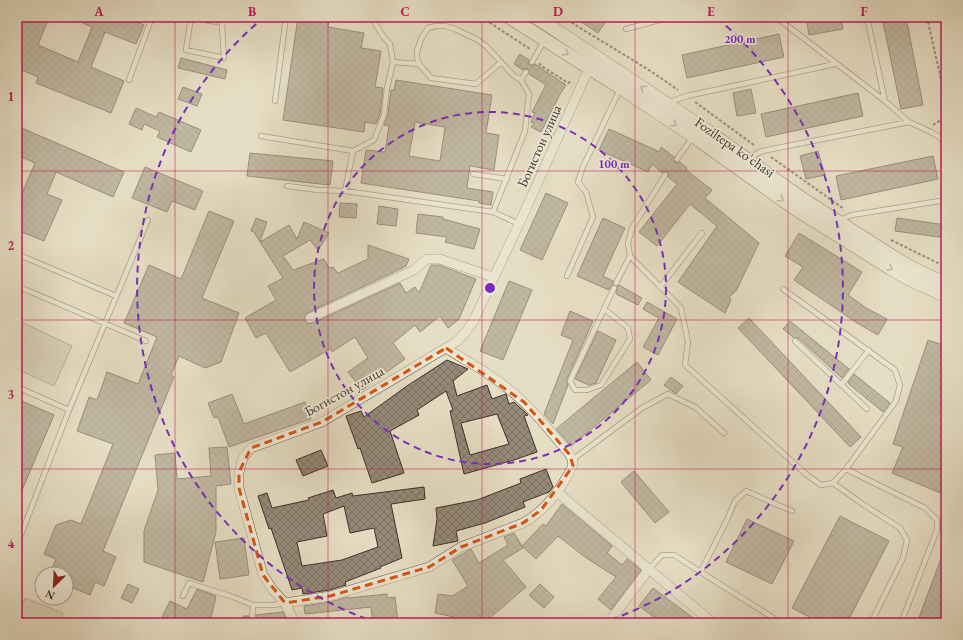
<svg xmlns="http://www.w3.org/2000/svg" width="963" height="640" font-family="'EB Garamond',serif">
<defs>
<pattern id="grass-tufts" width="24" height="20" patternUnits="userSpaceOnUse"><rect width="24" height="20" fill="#c9c0a9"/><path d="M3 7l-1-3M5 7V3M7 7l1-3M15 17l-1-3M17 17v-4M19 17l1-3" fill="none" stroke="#a59c8a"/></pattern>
<pattern id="building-cross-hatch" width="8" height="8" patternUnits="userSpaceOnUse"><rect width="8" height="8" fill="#958a79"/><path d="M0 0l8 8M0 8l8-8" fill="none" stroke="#7b7163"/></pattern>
</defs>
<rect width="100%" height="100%" fill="#e6dec4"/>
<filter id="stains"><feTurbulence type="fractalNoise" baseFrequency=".005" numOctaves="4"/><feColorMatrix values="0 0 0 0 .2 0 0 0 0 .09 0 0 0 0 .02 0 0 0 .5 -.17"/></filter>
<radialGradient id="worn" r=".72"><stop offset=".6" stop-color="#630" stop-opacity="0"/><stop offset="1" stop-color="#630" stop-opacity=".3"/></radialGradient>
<path fill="url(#grass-tufts)" stroke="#847868" d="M200,17H217L218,25L206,23Z"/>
<path fill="#c9c0a9" stroke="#847868" d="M17,320L72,346L54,386L17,369Z
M25,598L63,613L59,623H17V618Z"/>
<path fill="url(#building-cross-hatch)" stroke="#3e2f28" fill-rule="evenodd" d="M17,17H49L38,45L78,62L92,27L69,17H124L144,25L136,44L105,32L91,67L124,81L111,113L36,83L38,77L17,68Z
M298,17H329L328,27L364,33L361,48L381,51L375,87L383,88L380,114L376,124L365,122L364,132L283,120Z
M574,17H601L606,21L598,33Z
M806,17H841L843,29L809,35Z
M882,17H906L923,105L901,109Z
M779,34L784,57L687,78L682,55Z
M520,54L529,60L528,62L530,65L532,66L535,64L566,85L559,96L541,132L531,127L534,123L531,122L535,113L532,112L546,85L529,74L528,69L526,68L523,70L514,64Z
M181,58L227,70L225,79L178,68Z
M396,80L492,95L486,133L499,135L494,170L470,166L467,188L493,192L491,205L479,203V201L361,183L366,150L385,152L389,126L384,125L388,115L391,90H394ZM415,122L445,127L440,161L409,156Z
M183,87L202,94L197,106L178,99Z
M751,89L756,113L737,116L733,93Z
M858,93L863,116L766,137L761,114Z
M136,108L156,117L159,112L201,130L191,152L157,137L160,131L144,124L142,130L129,124Z
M17,126L124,172L113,197L56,172L47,194L62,200L44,241L17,230V205L35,163L17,155Z
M609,129L660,152L661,147L674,157L675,162L677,163L680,162L687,168L686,170L712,190L705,198L759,243L736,291L729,297L731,300L725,313L678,282L717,226L690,204L657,246L639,232L677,184L668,177L669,175L667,172L665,171L662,173L652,164L648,172L599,150Z
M818,151L825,175L806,179L800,156Z
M250,153L333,161L330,185L247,176Z
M933,156L938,179L841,200L836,176Z
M145,167L203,191L195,210L172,201L167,212L132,198Z
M546,193L568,203L542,260L520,250Z
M340,203L357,204L356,218L339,217Z
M379,206L398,209L396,226L377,224Z
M209,211L234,221L202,298L239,313L221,362L205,368L179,356L171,375L174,377L103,551L116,557L104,586L95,582L90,595L66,585V574L52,569L56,559L44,554L56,525L71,520L81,524L113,444L77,431L89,397L97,400L107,372L138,384L157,337L124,323L149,265L181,279Z
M418,214L443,217V219L480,229L474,249L445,242L447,237L416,233Z
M256,218L267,222L260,242L254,232L251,231Z
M603,218L625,228L603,276L613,281V285L609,290L577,276Z
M897,218L946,225V238L895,231Z
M304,222L329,233L318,250L310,240L283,256L293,270L324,259L329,268L333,267L338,273L368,259V245L409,259L406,266L394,272L307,313L304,318L307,323H313L400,283L406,293L415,287L419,293L431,265H439L476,279L459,319L448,328L440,316L420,332L415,325L393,343L405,359L362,390L348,372L368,358L355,337L332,352L330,349L290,372L266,333L256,338L245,318L276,300L268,286L283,278L260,242L289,225L297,239Z
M799,233L862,272L848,295L866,308L887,319L878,335L857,323L794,280L803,267L785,256Z
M509,281L532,290L503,360L480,351Z
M619,285L642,298L638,305L616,294L617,286Z
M647,302L677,319L658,355L643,347L659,318L643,309Z
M570,311L593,321L567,379L568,385L553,424L544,414L573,340L561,335Z
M749,318L861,437L850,447L738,328Z
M790,321L849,369L842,378L798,338H794L783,329Z
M598,331L616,340L596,383L589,385L575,379Z
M928,340L946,346V488L943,494L892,473L903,447L893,444Z
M447,360L468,369L453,381L457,396L487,385L492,399L506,394L509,404L514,402L528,415L524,416L537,452L514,460L464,474L450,411L453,410L446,391L417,410L419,415L390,431L404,473L372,483L360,448L358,449L346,416L361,411L364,417L407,386ZM497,414L509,444L470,455L461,423Z
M637,362L651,380L571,446L556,429Z
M854,374L890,403L883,412L849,384L848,382Z
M671,377L683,386L676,394L664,385Z
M232,394L244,424L305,402L311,419L229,447L218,417L214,418L208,403Z
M17,399L54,415L17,502Z
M227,447L231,484L216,486V532L203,582L144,562V531L158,490L155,455L175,453L177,479L211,476L209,448Z
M321,450L328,466L303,476L296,460Z
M546,469L553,487L549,492L523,502L525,507L485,523L456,531L458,541L433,546L437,519L436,508L477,500L521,483L520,479Z
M634,471L669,512L655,523L621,482Z
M424,487L425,499L391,504L402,558L380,567L381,568L345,582L346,585L329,590L303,594L302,588L292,590L271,528L269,529L258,496L267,493L272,508L309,500L308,498L333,490L336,498L352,493L353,496ZM344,506L350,533L374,528L378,547L342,560L302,566L297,542L327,536L323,514Z
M562,504L612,546L607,553L622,565L627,559L641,570L611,610L598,599L616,577L585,557L558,536L536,559L522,546L543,524L546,526Z
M840,516L889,541L847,623H821L792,608Z
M747,519L794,541L772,584L726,562Z
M514,533L523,548L503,560L526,587L485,622L478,615L474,623H450L454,617L435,613L438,594L453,596L468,586L452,560L471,549L479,563L508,545L504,537Z
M244,538L249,575L220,579L215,542Z
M945,548L946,608L941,623H917Z
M128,584L139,589L132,603L121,598Z
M540,584L554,597L544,608L529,595Z
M653,588L673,603L700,623H662L639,606Z
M197,589L216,596L210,623H159L170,601L187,609Z
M387,594V598L395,597L398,623H373L371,607L305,614L304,606L331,602L348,597V598Z
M283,612L288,623H256V615Z
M243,616H249L248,623H244Z"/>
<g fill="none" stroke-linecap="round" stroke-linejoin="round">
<g stroke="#685b4f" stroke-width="6">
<path id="lane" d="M143,17L151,20
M191,17L186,50L224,58L222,27L224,17
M776,17L885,101L909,122L931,132L941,138L946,145
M867,17L885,101
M626,29L670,17
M393,62L419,64
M532,62L544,41
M129,80L152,17
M521,80L526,72
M275,101L286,17
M669,102L687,96L835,64
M261,136L353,151
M749,158L762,151L909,122
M677,159L692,138
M473,174L507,179
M665,175L632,228L628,243L630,256L681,308L688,342L685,365L807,475L821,485L833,483L846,469L896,401L900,385L895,370L783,289
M287,186L318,190L345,191L493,212L519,224
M345,191L353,151L374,140L384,115L387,88L393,62L390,44L383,36L371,17
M493,212L525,131L529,94L521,80L514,76L486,46L476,39L455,29L445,26H436L428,28L421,39L417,51V57L419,64L431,78L476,84L500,63
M840,220L852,215L946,200
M17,254L116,296
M567,276L593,217L586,192L578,182L582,169L620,89
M616,283L630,256
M17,286L146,341
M660,287L702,233
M604,309L628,328L630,339L601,385L587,390H575L570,381L614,288
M795,341L867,409
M841,385L869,350
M17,387L69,410
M572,460L642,408L668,394L695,407L724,433
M846,469L925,508L937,520V530L901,623
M833,483L864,505L900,528L907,540L903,558L871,623
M17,545L69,410L148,220
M649,569L662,555H674L781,623
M701,571L727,520L735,501L746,491L792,511
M183,596L189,583L233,597L253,605
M252,623L253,605H273L285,603"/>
</g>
<g stroke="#685b4f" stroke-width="10">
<path id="street" d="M310,318L414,270L427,259H440L493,277
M557,492L713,623
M285,603L330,596L429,567L461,547L523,523C542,513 557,494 568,475C569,473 571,470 572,467C574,463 572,459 570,455C550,431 531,406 506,387C488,372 466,361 446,348
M295,623L285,603L273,590L263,575L239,488V472L243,458L251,448L322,422L456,342L465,333L473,322L519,224L591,64
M608,623L649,569"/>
</g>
<g stroke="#3e2f28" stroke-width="14">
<path id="secondary" d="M509,17L621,88L693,136L794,208L890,268L909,279L946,296
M536,17L709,132L801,198L895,258L914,269L946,284"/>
</g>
<path stroke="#3e2f28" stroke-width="2" stroke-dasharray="3 2" stroke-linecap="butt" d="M481,17L530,49
M563,17C601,42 641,63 678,90
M927,17L946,102
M540,63V65L568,83L572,81
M695,102L754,145
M933,125L946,117
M771,157L844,209
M891,240L946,267"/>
<use href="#lane" stroke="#efead9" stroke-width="4.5"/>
<use href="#street" stroke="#efead9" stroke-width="9"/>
<use href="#secondary" stroke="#efead9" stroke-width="13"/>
</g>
<defs><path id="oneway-chevron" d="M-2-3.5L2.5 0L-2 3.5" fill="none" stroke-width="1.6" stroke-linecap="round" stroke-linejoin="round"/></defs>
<g stroke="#968c80">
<use href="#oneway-chevron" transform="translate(566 53) rotate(32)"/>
<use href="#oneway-chevron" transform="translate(643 88) rotate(-146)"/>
<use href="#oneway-chevron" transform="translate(674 124) rotate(34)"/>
<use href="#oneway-chevron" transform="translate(781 199) rotate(35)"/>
<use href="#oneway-chevron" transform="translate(890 268) rotate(31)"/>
</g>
<path d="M0 0H963V640H0ZM446,348L524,402L570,455L573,466L541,510L523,523L461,547L429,567L330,596L285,603L263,575L239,488V472L251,448L322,422Z" fill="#e6dec4" fill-opacity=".55" fill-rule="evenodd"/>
<path fill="none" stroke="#d7550f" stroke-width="3" stroke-dasharray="8 5" stroke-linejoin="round" d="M446,348L524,402L570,455L573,466L541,510L523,523L461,547L429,567L330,596L285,603L263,575L239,488V472L251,448L322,422Z"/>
<path fill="none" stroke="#c2185b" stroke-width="1" stroke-opacity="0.55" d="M175,17V623M328,17V623M482,17V623M635,17V623M788,17V623M17,171H946M17,320H946M17,469H946"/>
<g fill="none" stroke="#7b2cbf" stroke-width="2" stroke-dasharray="7 5">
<circle cx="490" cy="288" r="176"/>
<path d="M378 623A353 353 0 0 1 263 18M717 18A353 353 0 0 1 602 623"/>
</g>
<g text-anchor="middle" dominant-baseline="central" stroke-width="3.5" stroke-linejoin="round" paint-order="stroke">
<g font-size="14" fill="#3e2f28" stroke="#efead9">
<text transform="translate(539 146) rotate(-66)">Богистон улица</text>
<text transform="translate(735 147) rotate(35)">Foziltepa ko'chasi</text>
<text transform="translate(344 391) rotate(-29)">Богистон улица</text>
</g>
</g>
<circle cx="490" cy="288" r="6" fill="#7b2cbf" stroke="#efead9" stroke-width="2"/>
<g font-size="12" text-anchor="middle" font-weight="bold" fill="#7b2cbf" stroke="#efead9" stroke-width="3.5" stroke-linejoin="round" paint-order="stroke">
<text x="740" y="43">200 m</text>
<text x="614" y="168">100 m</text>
</g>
<rect width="963" height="640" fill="none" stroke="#e6dec4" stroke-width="44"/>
<g transform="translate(54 586) rotate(204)"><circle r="19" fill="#efead9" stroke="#a89f92"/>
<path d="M0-3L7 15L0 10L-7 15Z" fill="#8f2418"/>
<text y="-6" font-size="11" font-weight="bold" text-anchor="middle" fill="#3e2f28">N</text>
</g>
<rect x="22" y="22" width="919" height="596" fill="none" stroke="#c2185b" stroke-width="1.5"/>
<g font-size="13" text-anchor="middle" font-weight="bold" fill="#c2185b">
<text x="99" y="16">A</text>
<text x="252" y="16">B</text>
<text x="405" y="16">C</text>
<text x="558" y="16">D</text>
<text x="711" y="16">E</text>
<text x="864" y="16">F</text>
<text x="11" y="101">1</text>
<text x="11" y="250">2</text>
<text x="11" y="399">3</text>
<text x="11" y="548">4</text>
</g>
<rect width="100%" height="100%" filter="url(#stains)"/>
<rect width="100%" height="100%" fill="url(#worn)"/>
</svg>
